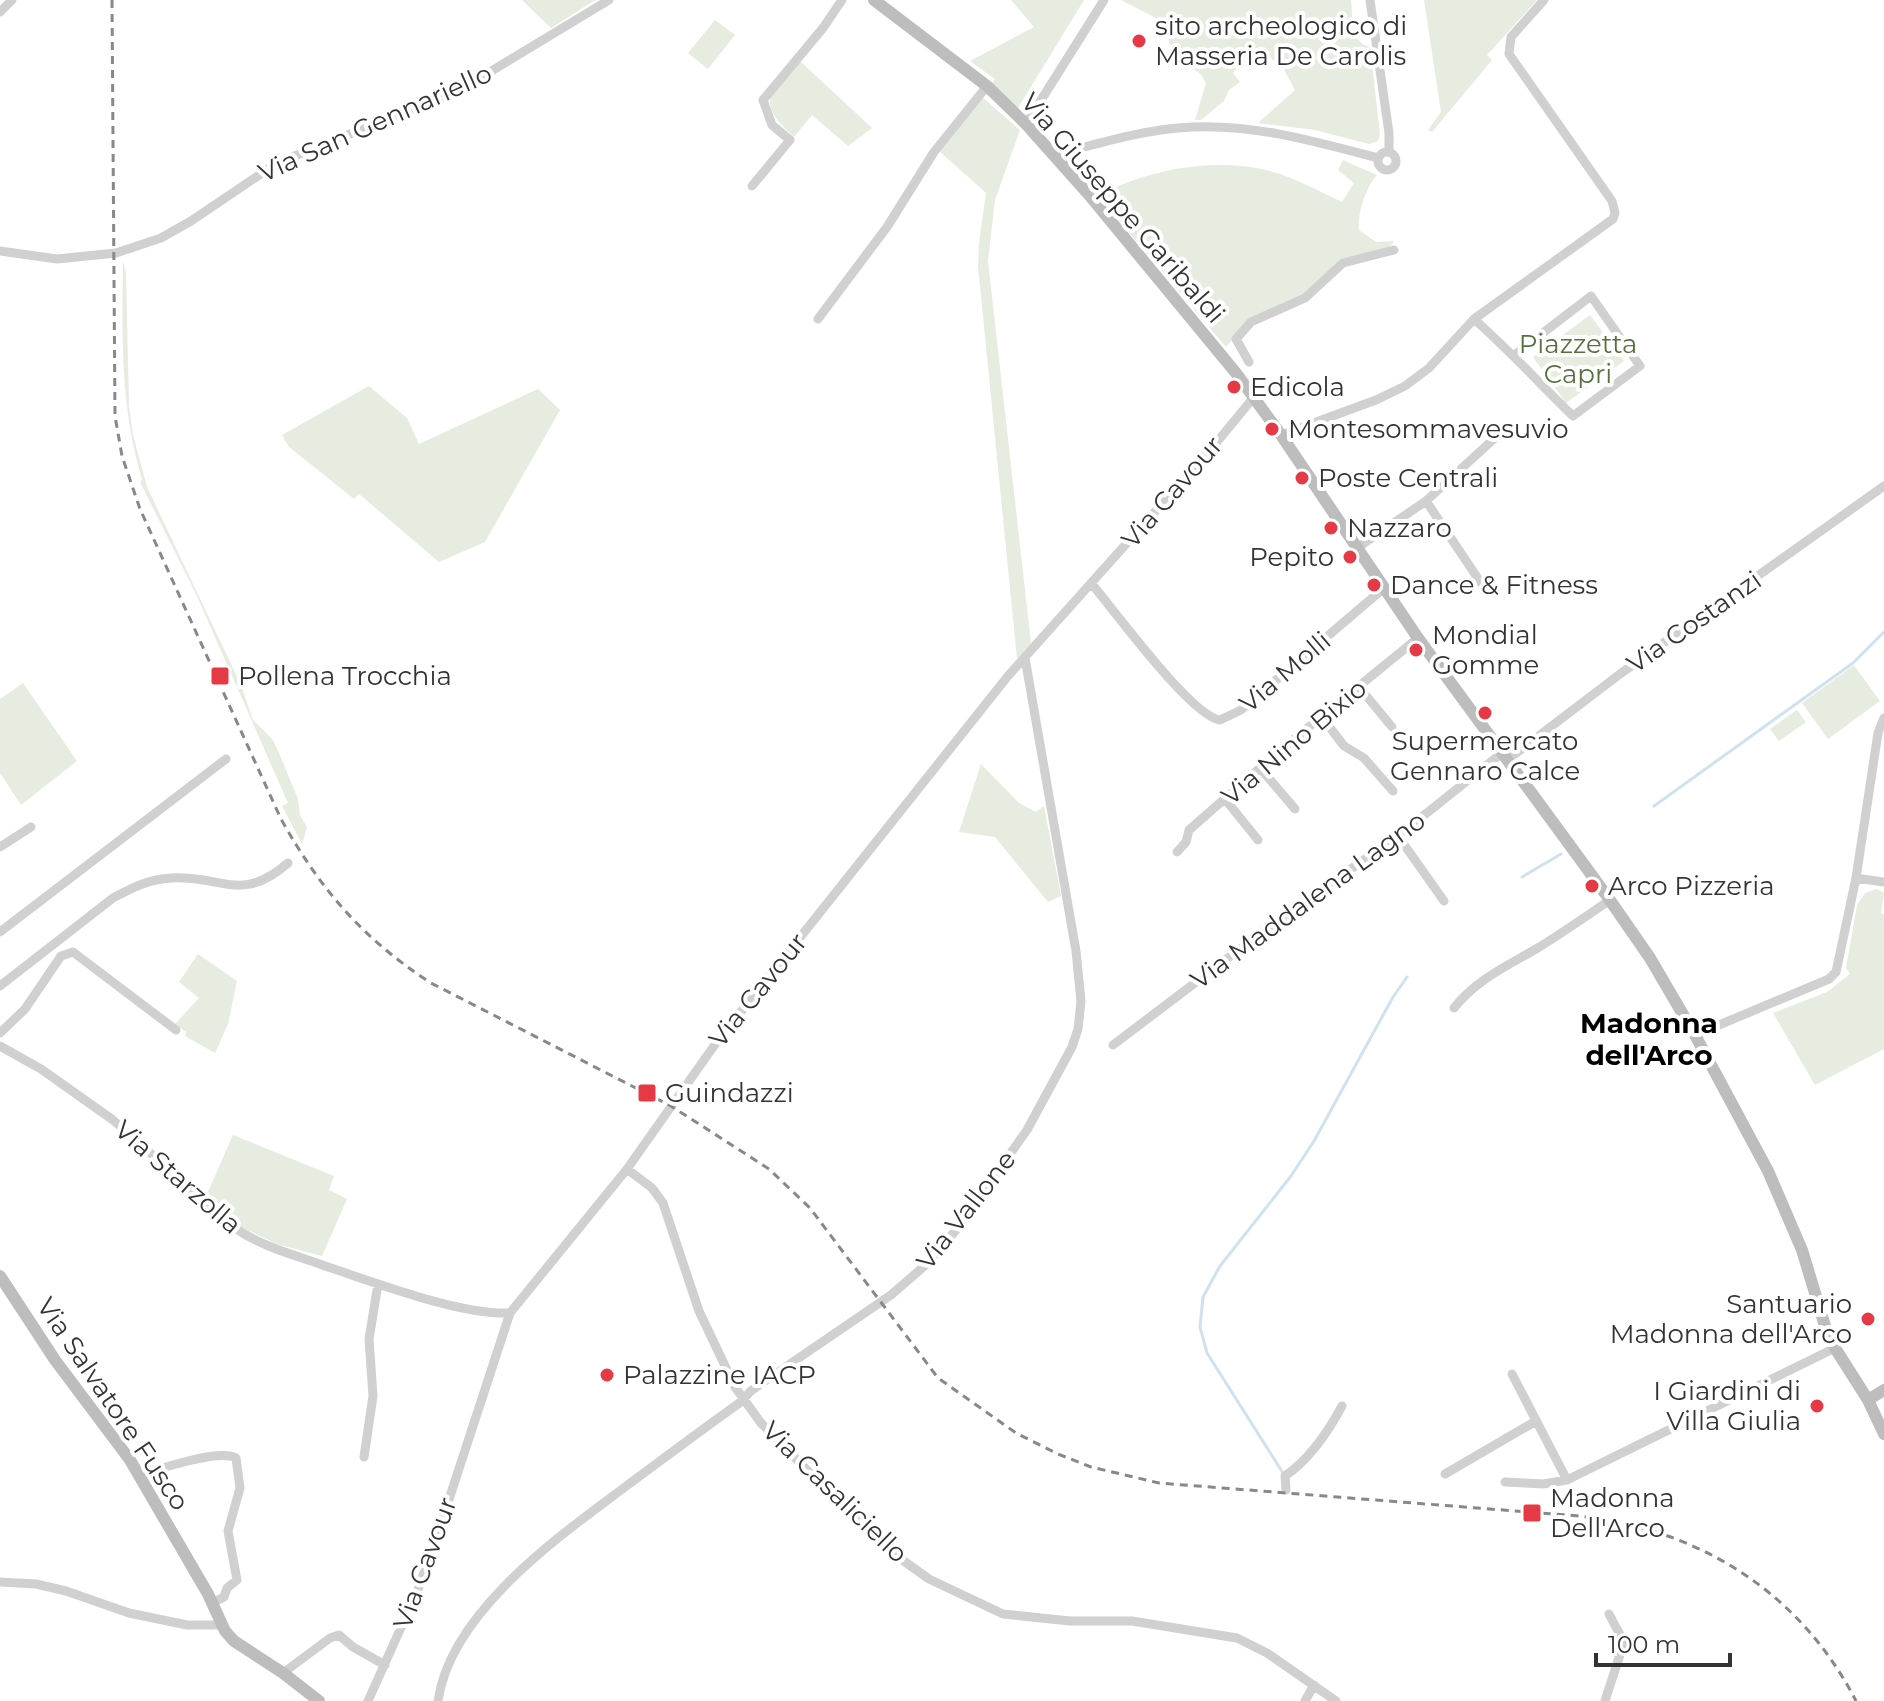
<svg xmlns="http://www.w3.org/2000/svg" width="1884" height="1701" font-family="Montserrat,sans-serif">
<rect width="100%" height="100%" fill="#fff"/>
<path fill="#e6ecdf" d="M522,0H595L551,28Z
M1011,0H1084L1018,108L992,83L995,79L970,61L1034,27Z
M1121,0H1351C1353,18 1349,42 1370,47L1380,134L1378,141L1369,144L1315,130L1258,123L1295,90L1280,62L1277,63L1262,51L1238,66L1233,73L1240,82L1229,90L1224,101L1201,120H1195L1206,83C1202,74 1195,68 1187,67L1169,43V35L1161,24L1154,17Z
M1424,0H1537L1487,55L1492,60L1432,132L1428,130L1441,112Z
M715,20L735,35L708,69L688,53Z
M800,61L872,128L848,146L812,115L794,137C754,100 770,96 800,61Z
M982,97L1020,130L995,200L988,261L1031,643L1017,659L978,266L979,243L986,193L939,151Z
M1343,160L1377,175C1366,186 1357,215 1359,230L1376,242L1394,241L1390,247L1344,259L1299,298L1249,320L1226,347L1098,196C1147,169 1219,156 1273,172C1297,179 1319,191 1342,202L1354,183L1338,170Z
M123,261L126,273L129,406L133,435L147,487L241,685L253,720L273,740L279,753L298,799L300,815L307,827L302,844L282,806L288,803L196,594L140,482L142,479C120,406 122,337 123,261Z
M1590,315L1624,361L1566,403L1533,357Z
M369,386L407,418L419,444L538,389L560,410L485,542L439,562L359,494L354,499L289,447L282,435Z
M1854,665L1880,701L1828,739L1802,703Z
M23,683L77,761L21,805L0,773V699Z
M1797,710L1806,722L1779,741L1770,729Z
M981,764L1019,803L1036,812L1044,806L1061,896L1048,902L995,837L959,832Z
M1877,889L1884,893L1881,913L1884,915V1049L1815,1085L1773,1013L1827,992L1850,974L1846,968L1857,905L1865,893Z
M198,954L237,981L228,1024L215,1053L185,1036L186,1032L175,1024L199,998L179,982Z
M233,1135L334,1176L329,1190L347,1199L322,1256L277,1244L243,1228L207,1194Z"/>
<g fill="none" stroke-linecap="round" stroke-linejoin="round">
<path stroke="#cfe2ee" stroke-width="3" d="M1654,806L1853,663L1884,632
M1522,877L1561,854
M1283,1473L1207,1353L1200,1327L1203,1297L1220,1266L1291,1176L1314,1141L1393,997L1407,977"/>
<path stroke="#d0d0d0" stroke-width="9" d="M1370,0L1389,133V152
M0,12L12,0
M1026,124L1104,0
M1378 161a9 9 0 1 1 18 0a9 9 0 1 1-18 0Z
M1055,155C1099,143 1146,129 1192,127C1256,124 1317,142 1378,158
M752,186L790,140L772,125L763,100L823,28L842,0
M0,251L57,259L116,253L161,238L191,221L277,163L446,96L475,81L609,0
M818,319L887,227L934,152L987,86
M1474,319C1509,350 1540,384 1573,416L1640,366L1591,296L1513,356
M1249,362L1236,339L1251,322L1305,298L1343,263L1394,250
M1281,435L1376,400L1405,386L1429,368L1474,319L1613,219L1615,213L1612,201L1509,54L1511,37L1544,0
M1426,501L1481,583
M1357,548L1426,501L1497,436
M1091,583C1114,610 1191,716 1220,720L1241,710L1384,588
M1359,687L1392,727
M1322,717L1344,746L1364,758L1393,791
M1507,760L1620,674L1884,486
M1261,769L1295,809
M1225,799L1258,840
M1398,836L1444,901
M0,847L31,827
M1177,852L1186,842L1189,830L1277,753L1418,638
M1856,878L1884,882
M0,932L226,759
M0,986L113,898C132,888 149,879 171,878C222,875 241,904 288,863
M1454,1008C1476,980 1505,967 1536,949C1561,934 1585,917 1610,900
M0,1033L25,1009L61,956L73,952L176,1030
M1695,1035L1829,979L1836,972L1856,878L1878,733L1884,718
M1113,1045L1274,923L1398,836L1502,753
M0,1046L41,1069L113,1120L235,1228C262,1247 295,1255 325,1266C374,1282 459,1315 510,1313
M627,1169L652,1188L663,1203L699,1311L735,1387L761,1423L841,1505L901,1559L929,1579L1003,1614L1070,1621H1132L1237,1638L1267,1653L1336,1701
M1512,1374L1567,1480
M364,1457L373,1396L369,1339L378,1284
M1445,1474L1536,1421
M141,1477C158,1468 220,1449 236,1458L240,1488L228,1531L237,1580L227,1588L224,1597L212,1603
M1505,1482L1543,1484L1567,1480L1835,1348
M1286,1490L1285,1476C1310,1459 1328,1432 1342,1406
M0,1582L36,1584L66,1591L129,1613L187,1625H222
M283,1673L330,1638L339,1635L353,1647L385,1665
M368,1701L417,1592L435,1542L510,1313L627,1169L716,1043L1008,676L1212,448L1254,397
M438,1701C450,1613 558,1537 625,1487C663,1459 700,1431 738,1404L752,1390L891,1295L929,1262L956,1230L1027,1130L1072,1047L1078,1029L1081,1001L1076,951L1025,658
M1305,1701L1314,1685
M1605,1701L1624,1642L1609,1614"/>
<path stroke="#bdbdbd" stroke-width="12" d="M874,0L987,86L1026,124L1090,196L1236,373L1281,435L1418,638L1607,896L1650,958L1695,1035L1768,1171L1802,1250L1825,1326L1835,1348L1868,1400L1884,1434
M0,1276L55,1360L130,1460L208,1594L225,1631L234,1641L283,1673L319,1701
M1868,1400L1884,1390"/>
<path stroke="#888" stroke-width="3" stroke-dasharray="8 6" stroke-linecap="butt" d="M112,0L115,416L122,456L140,509L281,819C320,889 363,939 431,983L671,1106L769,1169L810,1208L938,1378L1016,1433L1058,1454L1091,1467L1159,1483L1579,1516C1699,1529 1800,1592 1856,1701"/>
</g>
<g fill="#e63946" stroke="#fff" stroke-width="3">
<circle cx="1139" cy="41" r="8"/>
<circle cx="1234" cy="387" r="8"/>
<circle cx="1272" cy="429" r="8"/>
<circle cx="1302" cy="478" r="8"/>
<circle cx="1331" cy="528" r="8"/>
<circle cx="1350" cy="557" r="8"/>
<circle cx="1374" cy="585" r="8"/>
<circle cx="1416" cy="650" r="8"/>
<rect x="210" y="666" width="20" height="20" rx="4"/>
<circle cx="1485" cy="713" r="8"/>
<circle cx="1592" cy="886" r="8"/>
<rect x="637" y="1083" width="20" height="20" rx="4"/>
<circle cx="1868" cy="1319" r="8"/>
<circle cx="607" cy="1375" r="8"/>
<circle cx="1817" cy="1406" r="8"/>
<rect x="1522" y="1503" width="20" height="20" rx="4"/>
</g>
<g text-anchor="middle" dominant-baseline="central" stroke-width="8" stroke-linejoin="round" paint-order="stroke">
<g font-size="26" fill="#333" stroke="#fff" text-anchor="start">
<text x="1155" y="26">sito archeologico di<tspan x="1155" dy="30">Masseria De Carolis</tspan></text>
<text x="1250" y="387">Edicola</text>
<text x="1288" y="429">Montesommavesuvio</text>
<text x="1318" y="478">Poste Centrali</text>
<text x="1347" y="528">Nazzaro</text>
<text x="1334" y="557" text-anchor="end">Pepito</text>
<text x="1390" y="585">Dance &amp; Fitness</text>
<text x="1432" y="635">Mondial<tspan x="1432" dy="30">Gomme</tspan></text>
<text x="238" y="676">Pollena Trocchia</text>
<text x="1485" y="741" text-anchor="middle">Supermercato<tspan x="1485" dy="30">Gennaro Calce</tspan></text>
<text x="1608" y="886">Arco Pizzeria</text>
<text x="665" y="1093">Guindazzi</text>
<text x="1852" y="1304" text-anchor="end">Santuario<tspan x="1852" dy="30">Madonna dell'Arco</tspan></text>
<text x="623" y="1375">Palazzine IACP</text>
<text x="1801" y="1391" text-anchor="end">I Giardini di<tspan x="1801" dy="30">Villa Giulia</tspan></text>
<text x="1550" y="1498">Madonna<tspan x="1550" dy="30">Dell'Arco</tspan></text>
</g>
<g font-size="26" fill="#333" stroke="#fff">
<text transform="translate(375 123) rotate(-24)">Via San Gennariello</text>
<text transform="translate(1123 208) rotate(49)">Via Giuseppe Garibaldi</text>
<text transform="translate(1172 492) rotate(-49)">Via Cavour</text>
<text transform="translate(1694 622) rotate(-35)">Via Costanzi</text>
<text transform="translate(1285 672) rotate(-40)">Via Molli</text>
<text transform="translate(1294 742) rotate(-40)">Via Nino Bixio</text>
<text transform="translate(1308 900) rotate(-36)">Via Maddalena Lagno</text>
<text transform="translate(758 990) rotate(-51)">Via Cavour</text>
<text transform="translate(178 1177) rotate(41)">Via Starzolla</text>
<text transform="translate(966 1210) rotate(-52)">Via Vallone</text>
<text transform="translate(113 1404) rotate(56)">Via Salvatore Fusco</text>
<text transform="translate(835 1492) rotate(44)">Via Casaliciello</text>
<text transform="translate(425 1563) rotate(-70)">Via Cavour</text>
</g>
<g font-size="26" fill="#56703f" stroke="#fff">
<text x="1578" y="344">Piazzetta<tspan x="1578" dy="30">Capri</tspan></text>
</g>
<g font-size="28" font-weight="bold" fill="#000" stroke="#fff">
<text x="1649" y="1023">Madonna<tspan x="1649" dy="32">dell'Arco</tspan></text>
</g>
</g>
<path d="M1596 1653v12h134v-12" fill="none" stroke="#333333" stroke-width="4"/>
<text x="1608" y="1653" font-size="24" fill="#333333" stroke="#ffffff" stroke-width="6" paint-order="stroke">100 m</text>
</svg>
